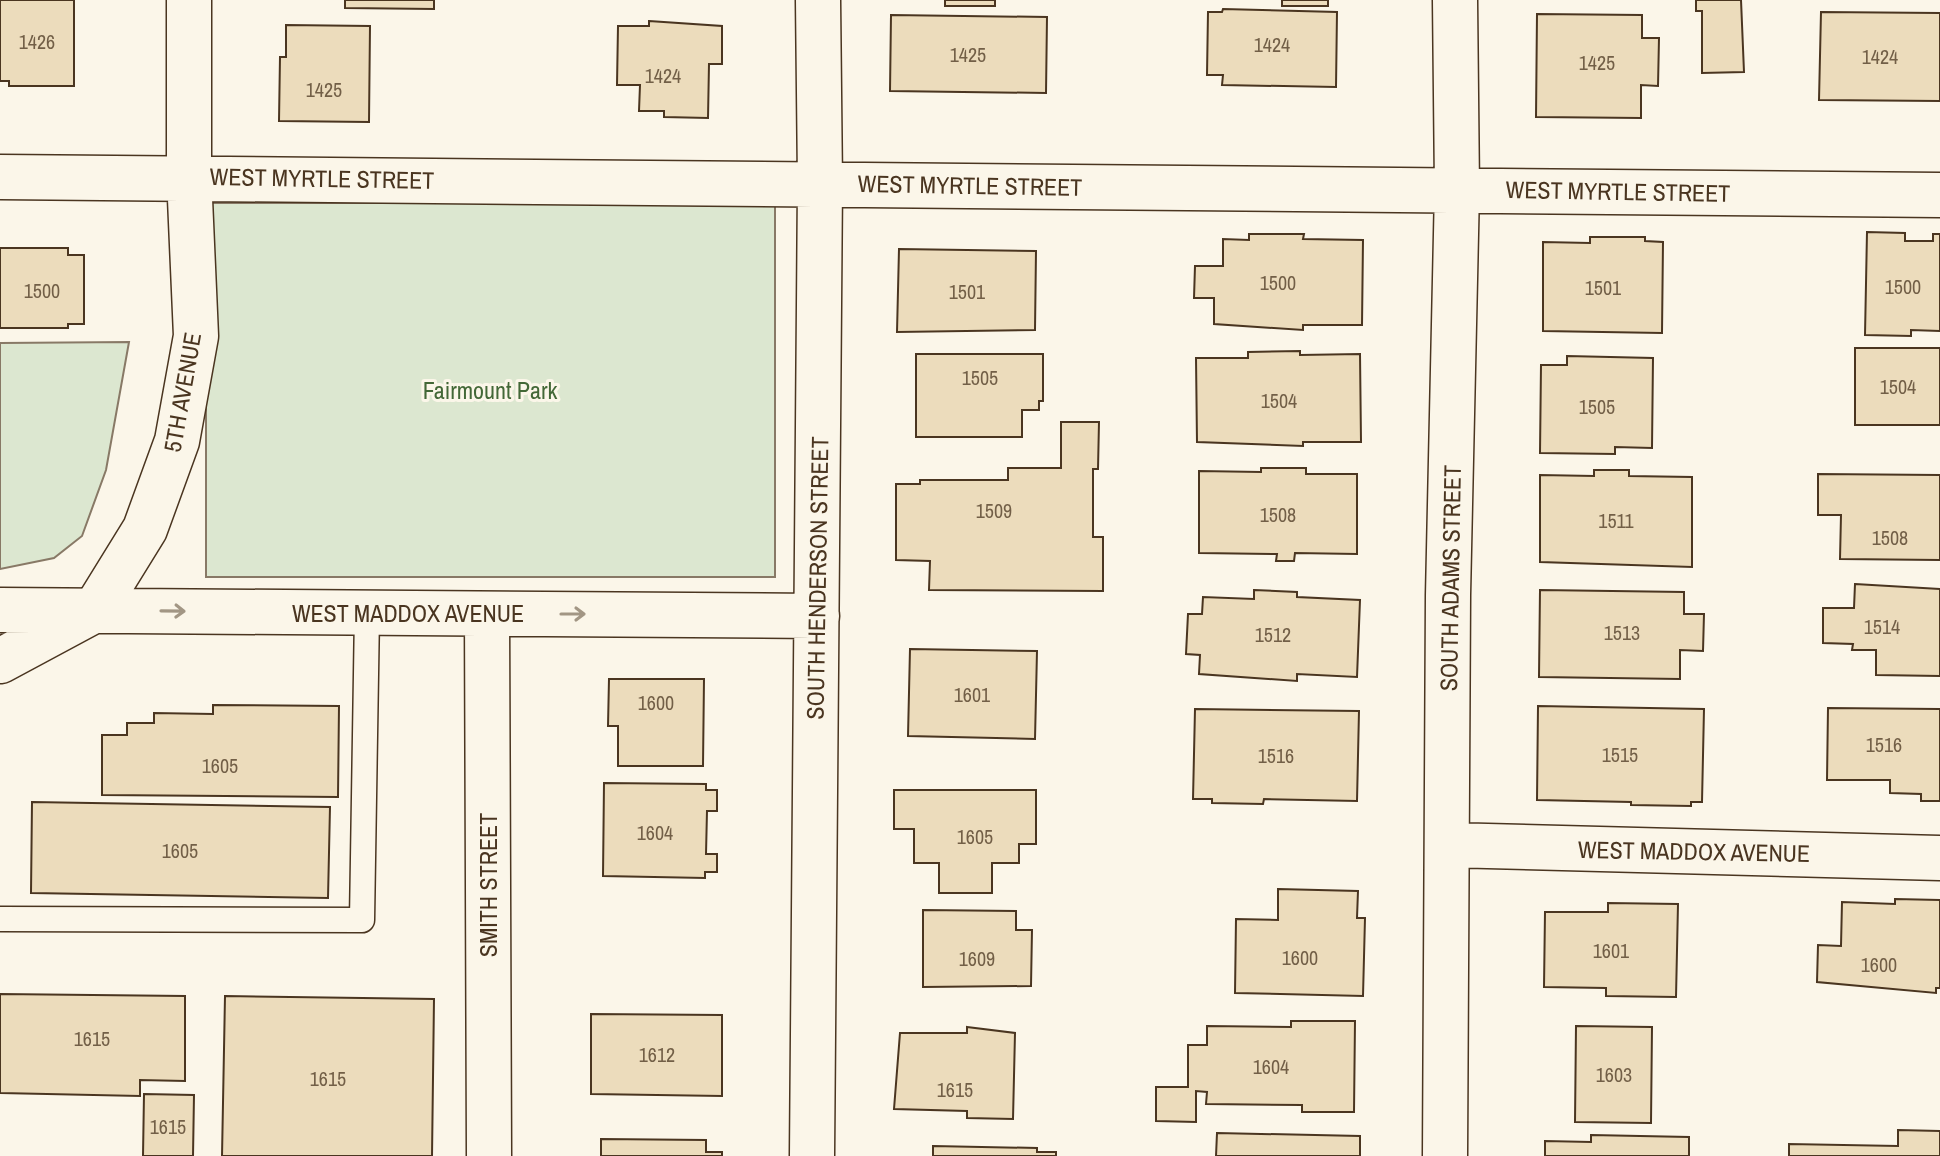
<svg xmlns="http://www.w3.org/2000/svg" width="1940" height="1156" font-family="'Archivo Narrow',sans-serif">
<rect width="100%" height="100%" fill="#fbf6e9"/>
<path fill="#dce7d0" stroke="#887966" stroke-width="2" d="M206,203H775V577H206Z
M129,342L106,470L82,536L54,558L0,569V343Z"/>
<path fill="#ecdcbc" stroke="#4a3520" stroke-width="2" d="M0,0H74V86H9V81H0Z
M345,0H434V9L345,8Z
M945,0H995V6H945Z
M1282,0H1328V6H1282Z
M1696,0H1741L1744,72L1702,73V11H1696Z
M1223,9L1337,12L1336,87L1222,85L1223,75H1207L1208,12H1222Z
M1821,12L1940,13V101L1819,100Z
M1537,14L1642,15V38H1659L1658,86L1641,85V118L1536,117Z
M891,15L1047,17L1046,93L890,91Z
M649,21L722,26V64H709L708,118L664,117V111H639L640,85H617L618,26H649Z
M286,25L370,26L369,122L279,121L280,57H286Z
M1867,232L1905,233V241H1933V234H1940V331L1911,330V336L1865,335Z
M1249,234H1304L1303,239L1363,240L1362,325H1303V330L1214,324V298H1194L1195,266H1223V239L1249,240Z
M1590,237H1645V241L1663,242L1662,333L1543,331V242L1590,243Z
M0,248H68V255H84V324H68V328H0Z
M899,249L1036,251L1035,330L897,332Z
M1855,348H1940V425H1855Z
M1300,351V355L1360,354L1361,442H1303V446L1197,442L1196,358H1248V352Z
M916,354H1043V401H1039V410H1022V437H916Z
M1567,356L1653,358L1652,448L1615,447V454L1540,453L1541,365H1567Z
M1061,422H1099L1098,469H1093V537H1103V591L929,590L930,561L896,560V484H920V480H1008V468H1061Z
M1261,468H1306V474H1357V554L1295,553L1294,561H1276L1277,554L1199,553V471L1261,472Z
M1594,470H1629V476L1692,477V567L1540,562V475L1594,476Z
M1818,474L1940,475V560L1840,559L1841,515H1818Z
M1855,584L1940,589V676L1876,675V650H1852L1853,644L1823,643V608H1854Z
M1254,590L1297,592V597L1360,600L1357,677L1297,674V681L1199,674L1200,655L1186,654L1188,614H1202L1203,597L1254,599Z
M1540,590L1684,592V614H1704L1703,651L1680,650V679L1539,677Z
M910,649L1037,651L1035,739L908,736Z
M609,679H704L703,766H618V726H608Z
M213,705L339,706L338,797L102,795V735H127V723H154V713L213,714Z
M1538,706L1704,709L1702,802H1691V806L1631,805V802L1537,800Z
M1828,708L1940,709V801H1921V794L1890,793V780H1827Z
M1195,709L1359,711L1357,801L1264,799L1263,804L1212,803V799H1193Z
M604,783L706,784V790H717V811H707L706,854H717V872H705V878L603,876Z
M894,790H1036V844H1019V863H992V893H939V863H914V829H894Z
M32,802L330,807L328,898L31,893Z
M1278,889L1358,891L1357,918H1365L1363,996L1235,993L1236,919L1278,920Z
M1895,899L1940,900V988H1936V993L1817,982L1818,945L1841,946L1842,902L1895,904Z
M1608,903L1678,904L1676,997L1606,996V988L1544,987L1545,912H1608Z
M923,910L1016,911V930H1032L1031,986L923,987Z
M0,994L185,996V1081L140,1080V1096L0,1093Z
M225,996L434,999L432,1156H222Z
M591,1014L722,1015V1096L591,1094Z
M1291,1021H1355L1354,1112H1302V1105L1206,1104L1207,1092L1196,1091V1122L1156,1121V1087H1188V1045H1207V1026L1291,1027Z
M1576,1026L1652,1027L1651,1123L1575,1122Z
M967,1027L1015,1033L1013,1119L967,1118V1111L894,1109L900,1033H967Z
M144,1094L194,1095L193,1156H143Z
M1898,1130L1940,1131V1156H1789V1144L1898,1146Z
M1217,1133L1360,1136V1156H1216Z
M1591,1135L1689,1137V1156H1545V1141L1591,1142Z
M601,1139L706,1140V1152H722V1156H601Z
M933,1146L1037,1148V1152H1056V1156H933Z"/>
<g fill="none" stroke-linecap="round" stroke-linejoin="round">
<g stroke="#4a3520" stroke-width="27">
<path id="lane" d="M0,919L362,920L367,613"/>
</g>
<g stroke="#4a3520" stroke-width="47">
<path id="street" d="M0,177L1940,195
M0,610L817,616
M487,614L489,1156
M0,661L95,610L145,529L177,441L196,336L189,176V0
M1449,845L1940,858
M812,1156L820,183L818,0
M1445,1156L1448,595L1457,189L1455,0"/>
</g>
<use href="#lane" stroke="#fbf6e9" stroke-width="24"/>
<use href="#street" stroke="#fbf6e9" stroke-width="44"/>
</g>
<defs><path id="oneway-shaft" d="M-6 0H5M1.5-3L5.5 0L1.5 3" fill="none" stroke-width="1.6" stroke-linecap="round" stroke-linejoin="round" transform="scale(2)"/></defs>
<g stroke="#a29684">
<use href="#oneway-shaft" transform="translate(173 611) rotate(1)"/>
<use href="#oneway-shaft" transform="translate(573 614)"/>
</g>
<g text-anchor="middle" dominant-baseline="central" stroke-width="6" stroke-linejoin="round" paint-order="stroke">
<g font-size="20" fill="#725f47">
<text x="37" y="41">1426</text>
<text x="1272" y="44">1424</text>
<text x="968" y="54">1425</text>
<text x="1880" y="56">1424</text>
<text x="1597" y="62">1425</text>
<text x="663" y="75">1424</text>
<text x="324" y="89">1425</text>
<text x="1278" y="282">1500</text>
<text x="1903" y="286">1500</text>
<text x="1603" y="287">1501</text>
<text x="42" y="290">1500</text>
<text x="967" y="291">1501</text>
<text x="980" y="377">1505</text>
<text x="1898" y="386">1504</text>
<text x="1279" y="400">1504</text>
<text x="1597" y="406">1505</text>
<text x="994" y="510">1509</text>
<text x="1278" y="514">1508</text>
<text x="1616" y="520">1511</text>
<text x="1890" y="537">1508</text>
<text x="1882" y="626">1514</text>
<text x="1622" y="632">1513</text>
<text x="1273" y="634">1512</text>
<text x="972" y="694">1601</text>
<text x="656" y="702">1600</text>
<text x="1884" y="744">1516</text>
<text x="1620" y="754">1515</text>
<text x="1276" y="755">1516</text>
<text x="220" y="765">1605</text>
<text x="655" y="832">1604</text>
<text x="975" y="836">1605</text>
<text x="180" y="850">1605</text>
<text x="1611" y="950">1601</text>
<text x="1300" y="957">1600</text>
<text x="977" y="958">1609</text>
<text x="1879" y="964">1600</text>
<text x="92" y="1038">1615</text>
<text x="657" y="1054">1612</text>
<text x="1271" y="1066">1604</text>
<text x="1614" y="1074">1603</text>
<text x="328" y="1078">1615</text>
<text x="955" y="1089">1615</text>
<text x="168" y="1126">1615</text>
</g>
<g font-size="24" fill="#4a3520" stroke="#fbf6e9">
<text transform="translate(322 178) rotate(1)">WEST MYRTLE STREET</text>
<text transform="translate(970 185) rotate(1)">WEST MYRTLE STREET</text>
<text transform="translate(1618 191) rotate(1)">WEST MYRTLE STREET</text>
<text transform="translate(182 392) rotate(-80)">5TH AVENUE</text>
<text transform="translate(817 578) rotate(-89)">SOUTH HENDERSON STREET</text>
<text transform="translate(1450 578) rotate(-89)">SOUTH ADAMS STREET</text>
<text x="408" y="613">WEST MADDOX AVENUE</text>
<text transform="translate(1694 851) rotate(1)">WEST MADDOX AVENUE</text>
<text transform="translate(488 885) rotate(-90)">SMITH STREET</text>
</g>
<g font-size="24" fill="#436837" stroke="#fbf6e9">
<text x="490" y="390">Fairmount Park</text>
</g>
</g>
</svg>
